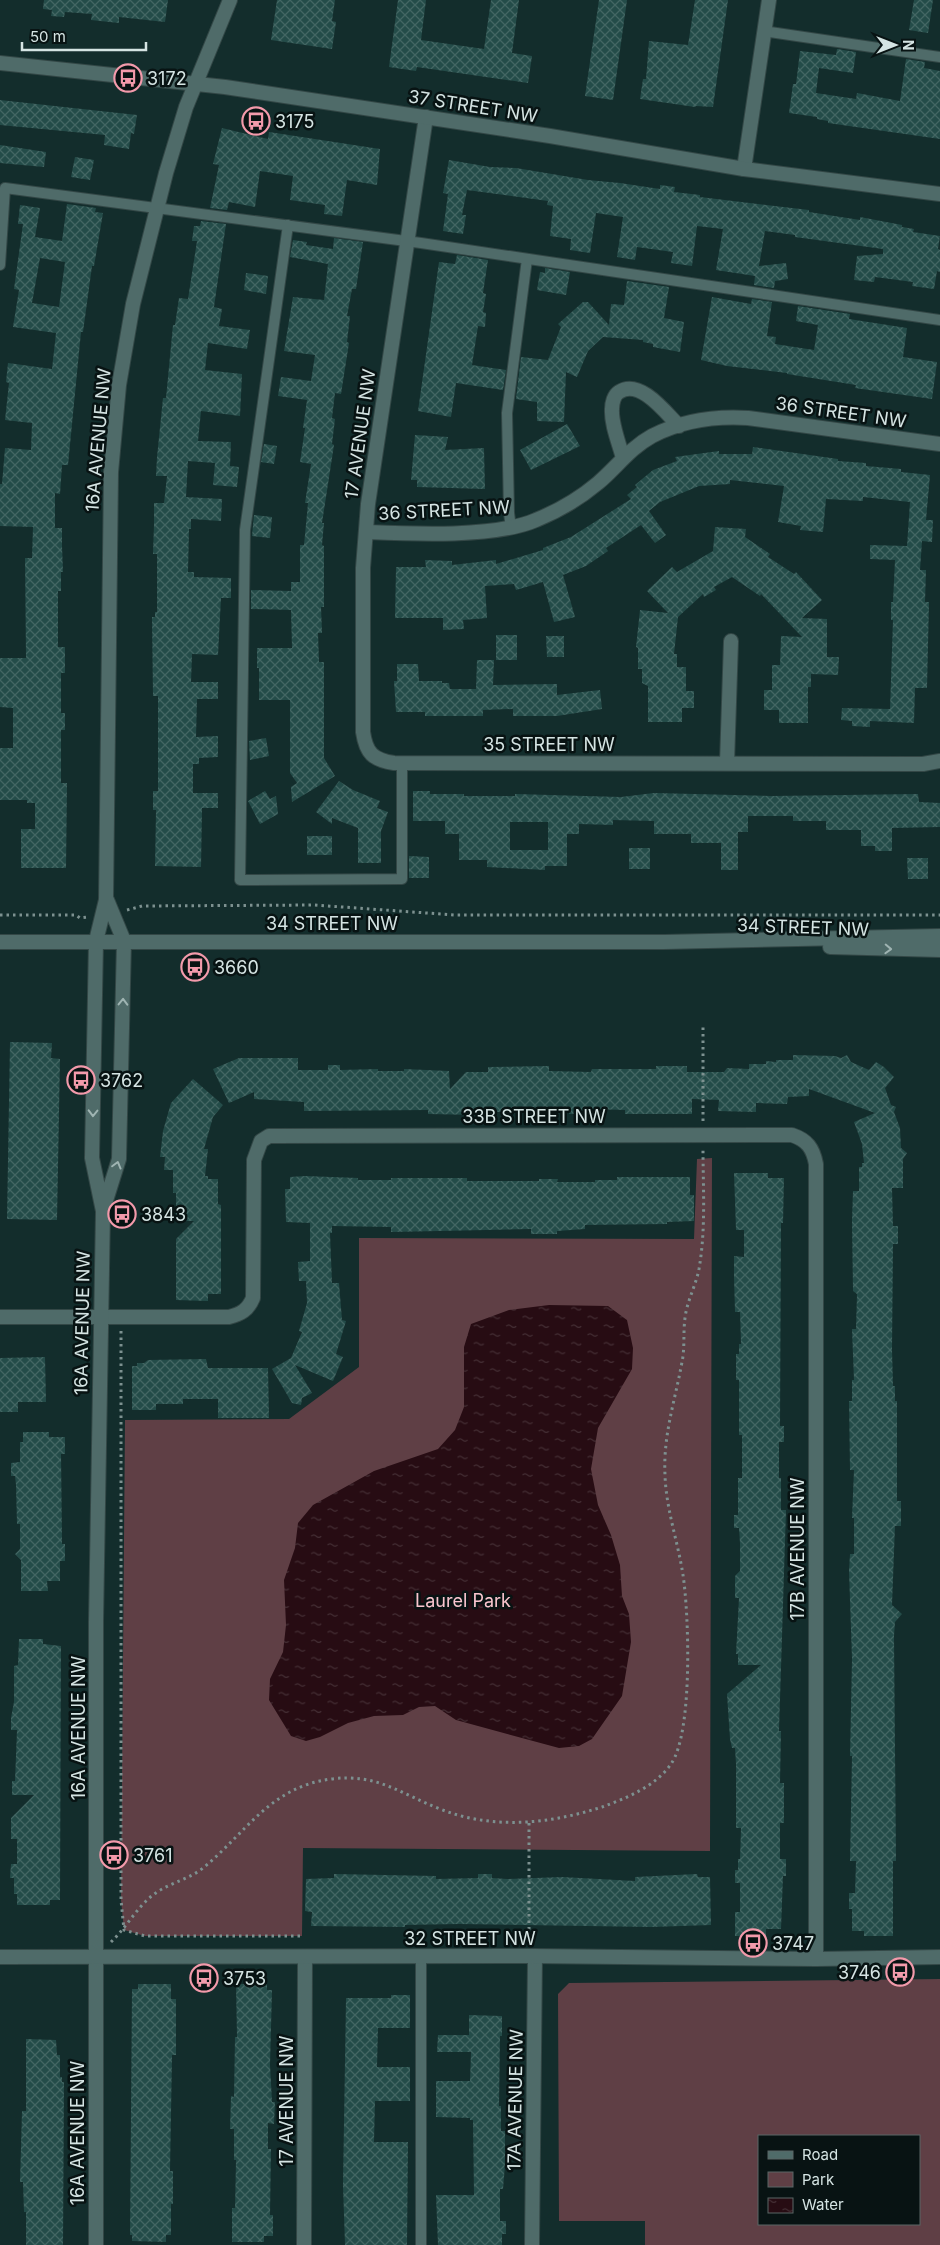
<svg xmlns="http://www.w3.org/2000/svg" width="940" height="2245" font-family="Inter,sans-serif">
<defs>
<pattern id="water-ripples" width="26" height="14" patternUnits="userSpaceOnUse" patternTransform="scale(1.25)"><rect width="26" height="14" fill="#270c13"/><path d="M2 4q2-2 4 0t4 0M15 11q2-2 4 0t4 0" fill="none" stroke="#452f35"/></pattern>
<pattern id="building-cross-hatch" width="8" height="8" patternUnits="userSpaceOnUse" patternTransform="scale(1.25)"><rect width="8" height="8" fill="#244c49"/><path d="M0 0l8 8M0 8l8-8" fill="none" stroke="#436663"/></pattern>
</defs>
<rect width="100%" height="100%" fill="#132d2c"/>
<path fill="#5f3f45" fill-rule="evenodd" d="M712,1158L710,1851L303,1848L302,1936H145L124,1930L121,1900L125,1420L289,1419L359,1367V1238L694,1239L697,1159Z
M940,1979V2245H645V2221H559L558,1994L569,1983ZM919,2136V2224H759V2136Z"/>
<path fill="url(#water-ripples)" d="M549,1305L608,1306L627,1320L633,1348L632,1369L598,1428L591,1469L598,1505L611,1535L620,1565L622,1596L629,1614L631,1642L622,1696L592,1739L579,1746L559,1748L456,1720L435,1706L419,1707L403,1715L374,1716L348,1723L320,1737L306,1741L291,1736L269,1700L270,1679L283,1652L286,1625L284,1580L295,1548L298,1523L313,1505L374,1471L438,1449L455,1430L464,1407V1347L471,1324L509,1310Z"/>
<path fill="url(#building-cross-hatch)" fill-rule="evenodd" d="M44,0H168L165,22L119,17V23L91,20L92,14L65,12L64,17L51,16L52,10L43,9Z
M277,0H335L332,21L336,22L332,49L271,40Z
M398,0H426L421,40L484,49L491,0H519L512,53L532,56L528,83L417,67L416,71L389,67Z
M599,0H627L613,100L585,96Z
M695,0H728L713,107L696,106L695,107L640,99L643,79H646L649,41L688,45Z
M914,0H933L928,33L909,30Z
M837,49L856,52L853,73L819,68L816,93L856,99L857,93L900,101L906,59L925,62L924,68L940,71V139L828,123V121L817,119V117L789,113L793,84H796L800,51L836,55Z
M0,100L137,115L134,134L131,133L129,149L104,145L105,135L0,125Z
M222,128L268,139L269,132L380,149L377,185L347,180L342,216L324,214L325,205L290,200L293,176L260,171L255,207L229,202L227,210L210,208L219,165L213,164Z
M0,145L46,152L44,167L0,163Z
M75,157L94,160L90,180L71,177Z
M449,160L490,167L516,168L588,180L620,183L660,189V185L675,187L674,192L700,195V197L809,210V212L860,220V217L902,225V227L914,229L913,232L940,236L938,249L940,250V272L937,271L934,289L912,286L913,282L875,277L874,282L854,280L857,256L883,254V249L795,237V235L765,231L759,266L786,263L788,279L775,281L774,288L754,285L755,276L716,270L723,229L697,226L692,266L671,263L673,252L637,247L635,260L617,257L623,217L596,213L590,253L570,250L571,239L550,236L553,206L547,205L548,201L467,190L462,215H466L463,234L443,231L448,194L443,193Z
M67,204L96,208L95,212L103,213L94,266H92L83,332H81L68,465H62L60,494L55,493V528H62V546L63,572H61V591H58V647H65V673H61V713H65V730H61V783H67L66,868H21V829H35V803H27V800H0V748H13V708L0,707V658H26L25,558H32L33,527L0,526V484H2L5,448L31,450L32,423L5,420L9,383L6,382L8,363L52,369L56,333L13,327L19,290L14,289L23,224H18L20,205L40,208L35,237L62,241ZM40,258L65,262L59,307L32,303Z
M201,221L226,224L214,307L222,309L219,326L250,330L247,349L208,343L205,370L242,374L240,416L201,411L198,441L231,442L230,466L239,467L237,487L213,485L215,463L188,461L186,497L222,499L221,521L191,519V529H189L188,572H194V577L231,578V598H221L218,655L192,654L191,682H218V699H197L196,737L218,736V757L199,758V764H193V793H218V808H202L201,867L155,866L156,810H153V791H158V696H153L152,617H155V612H157V554H153L154,525V503H164L167,476H156L157,457L163,398H166L173,325H175L179,298L188,299L197,241H192L194,226H200Z
M334,238L363,242L356,289H352L347,316H350L347,342L349,343L341,394L335,393L332,418L335,419L332,444L334,445L322,523H324L322,545L324,546V607H321L322,633H318L319,662H324V758L335,776L292,802L291,787L297,783L290,773V700H259V668H257V648H292L291,610L251,609V590L291,591V582H300V545H304L308,503H305L311,464L300,462L305,428H303L307,400L278,396L281,377L311,381L315,355L284,351L293,297L324,300L328,264L290,257L293,240L307,242L306,245L333,249Z
M457,255L488,260L483,293L486,294L483,312L486,313L485,327L478,326L472,365L506,370L503,390L456,383L451,417L418,411L439,262L455,264Z
M545,268L570,272L566,295L537,290L540,272L545,273Z
M246,273L268,276L266,294L244,290Z
M627,281L669,287L664,318L684,322L680,352L653,347V344L643,342V340L603,337L588,351L577,377L566,372L564,422L537,421V402L516,399L521,357L548,360L561,327L558,324L583,302H588L609,325L611,304L624,305Z
M712,297L751,304L752,299L772,302L767,336L776,337L775,344L814,350L818,325L796,321L798,306L850,314L849,319L907,328L903,357L937,362L932,399L855,388L856,385L787,374V373L727,366L701,360Z
M567,424L580,446L531,470L520,450Z
M415,435L448,437L445,450L484,448L485,489L417,487V480H411Z
M264,444L277,446L274,464L261,462Z
M753,447L838,459V461L866,463V466L901,469V472L930,475L926,520H933L932,542L922,541L920,570H926L925,602H929L927,688H915L914,723L870,721V727L852,726V721L841,720L842,708L890,709L893,620H891V602H893L895,560L870,559V545L907,546L910,502L863,497V501L826,499L823,532L800,530L801,526L778,522L784,486L730,480V484L699,486L660,502L649,511L666,535L655,543L641,525L606,548L608,551L586,566L563,575L575,617L554,622L543,582L516,590L514,584L485,586L487,618L463,620L464,629L443,630V618H395L396,567H426L425,560L452,561V565L496,560V564L543,550V548L571,537L631,499L627,495L637,487L635,485L653,470L677,461L675,457L719,451V454H752Z
M254,515L272,517L270,538L252,536Z
M715,527L746,529L745,537L770,554L768,557L794,574L796,572L822,600L802,618L827,619V657H839L838,675L811,674V687H808V723H779V710H764V690H772V665H780L781,636L802,637L761,594L760,596L732,577L714,587L716,590L704,597L703,594L678,617L674,654H677V667H686V691H694V708H682V722H648V686L642,683V669H638V648L636,647L640,610L668,613L647,591L672,567L677,572L713,551Z
M496,635H517V660H496Z
M546,636H564V657H547Z
M477,660H494L493,685L557,684V695L600,690L602,709L557,716H513V709L483,710V716H425V712H396L394,681H397V664H418L419,681H442V683H449L450,689H476Z
M266,738L269,756L250,760L249,741Z
M339,781L353,790L380,801L377,808L388,812L381,831V863H358V828L332,818V824L316,812Z
M265,791L270,799L276,796L278,814L260,824L248,801Z
M413,791H430V794H464V796H515V794L621,797L654,793L772,796L918,794L919,802L940,803V827L892,828V851H875V846H861V830H826V821H793V816H748V832H738V870H721V843H691V834H654V821L613,820V825L579,824V834H567V866H545V870L487,867V860H459V834H445V821H413ZM510,822H548V850H510Z
M307,836H332V855H307Z
M629,848H650V869H629Z
M409,856L429,857V878H409Z
M907,858H928V879H908Z
M10,1042L52,1043L51,1058L60,1059L57,1220L7,1219Z
M793,1055L835,1056L841,1058L847,1055L851,1062L869,1070L876,1062L884,1067L894,1077L885,1088L891,1105L896,1107L894,1112L900,1128L901,1148L907,1153L903,1159V1188H892L893,1226H898V1244H893L892,1350L893,1386H895V1401H897V1501H901V1526H895L892,1605L902,1614L895,1622L894,1636L896,1861H893V1936H864V1931H852V1909H849V1893H855L856,1861H850L852,1756H850L852,1659L849,1571L850,1554H854V1518H852L854,1470H850L849,1401H852V1380H854L852,1329H856L857,1294L853,1291L852,1221L853,1191H859V1167H862V1163H864L862,1144L854,1122L875,1113L809,1089V1096L788,1097L787,1104L756,1103V1112L718,1111L719,1100L692,1099V1114H625V1110L586,1109V1114H569V1110L497,1112L475,1113V1115L428,1114V1110L304,1111V1102L254,1099V1092L229,1103L213,1069L239,1058H298V1070H328V1065H340V1070L378,1069V1071H404V1069L449,1071L450,1089L466,1072H488V1067L549,1066V1071L591,1072L592,1069H656V1066H687V1072H724L727,1068L749,1069V1064H766V1061L776,1062V1060H793Z
M193,1079L223,1105L213,1117L204,1149H208L205,1176H208V1179H218V1204L221,1205V1294H208V1301L176,1300V1239L194,1221H176V1193H173V1170H164L165,1157H160L163,1131L171,1103Z
M734,1173H768V1178H784L783,1223H781L780,1426H784V1442H779V1478H781V1510H786L779,1731H781L780,1783H784V1823H780V1859H786V1876H783L781,1929H766V1936H735V1912H740V1883H735V1870H738V1859H740L741,1828H736V1764L735,1748H732L730,1739L727,1694L761,1665H738V1654H736L739,1598H735V1576L740,1571V1543L739,1528H734V1515H738V1478H742V1435H739V1380H736V1354H739V1344H741L740,1312H735L734,1277V1256L744,1257V1230H736Z
M305,1176L358,1178V1180H391V1178H467V1181H539V1179H558L557,1182H595V1180H617V1177H690V1195H694V1221L667,1222V1224L585,1225V1229L557,1231V1234H531V1229L391,1232V1227L332,1226V1233H330L332,1283H339L342,1320L346,1321L336,1354L343,1357L333,1381L295,1365L312,1393L302,1398L301,1405L292,1403L272,1369L291,1358L302,1332L299,1331L307,1303L306,1281H299L298,1262L310,1261V1223L286,1222L285,1189H290V1177Z
M45,1357L46,1402H18V1412H0V1358Z
M206,1359L208,1368H268L269,1418H218V1399H183V1404H156V1410H132V1366H137V1363H144L148,1360Z
M23,1432H49V1437H65V1454H61L62,1544H65V1561H60V1581H47L48,1591H21V1560L15,1554L20,1549V1524H17L16,1485L15,1476H11V1463L20,1462V1442H23Z
M19,1639H43V1644L61,1646L60,1900H50V1905H17V1894H14V1878H10L11,1864H17V1839H11V1818L34,1795H12V1781H15L17,1730H11V1718L14,1702V1666L18,1665Z
M334,1874L436,1876V1879L478,1878V1874H492V1878L507,1879L562,1877L635,1881V1877L697,1874L698,1877H710L711,1925L651,1927L459,1924L405,1925V1927L311,1926L312,1912L305,1911L306,1879L334,1878Z
M138,1984H171V1999H176V2055H172L170,2171H173V2204H171V2235H166V2242L132,2241V2235H130L132,1989H138Z
M236,1984H267V1990H272L270,2065L272,2102H275L274,2124L268,2123V2149H271L270,2215H273V2236H264V2242H232V2208H235L236,2160H234V2129H230L231,2096L234,2097L235,2037H237Z
M391,1995H410V2028H378L377,2067H410V2101H375L374,2142H408L407,2245H345L343,2185L346,1998H391Z
M469,2015L502,2016V2036H500L499,2106H501V2131H505V2165L503,2189H500V2221H506V2234H502V2245H438L436,2195H474L473,2120H470V2118L436,2117V2081H470L471,2052H437L438,2035H469Z
M26,2039L56,2040L57,2055H60V2077H62V2082H64L63,2245H26V2212H24L23,2182H20L22,2111H26Z"/>
<g fill="none" stroke-linecap="round" stroke-linejoin="round">
<g stroke="#334746" stroke-width="12">
<path id="service" d="M763,31L940,57
M288,225L245,530L240,880L402,879V763
M0,265L5,188L421,243L940,320
M511,528L509,513L507,413L527,259
M421,1958V2245"/>
</g>
<g stroke="#334746" stroke-width="16">
<path id="minor" d="M426,117L368,504L363,568V732C366,753 373,760 394,763L923,764L940,761
M744,169L769,0
M623,458C619,443 611,424 612,409C612,403 614,395 619,392C640,378 666,413 679,426
M366,532C411,534 495,538 536,520C558,511 579,499 598,483C616,468 630,448 652,436C681,421 716,416 748,418L940,444
M727,763L731,641
M0,1317H229C241,1314 248,1310 253,1298L254,1160L261,1141L269,1136L792,1135C807,1140 813,1148 816,1164V1959
M96,1956V2245
M304,2245L305,1957
M532,2245L535,1956"/>
</g>
<g stroke="#334746" stroke-width="16">
<path id="tertiary" d="M0,63L225,87L550,136L744,169L940,194
M103,1210L119,1159L124,941L107,900
M96,1956V1622L103,1211L92,1158L96,941L106,900L111,472L119,385L133,304L166,173L186,107L230,0
M0,1957L529,1956L816,1959L940,1957"/>
</g>
<g stroke="#334746" stroke-width="16">
<path id="secondary" d="M0,942H664L940,936
M830,947L940,950"/>
</g>
<path stroke="#7d9190" stroke-width="3" stroke-dasharray="2.5 4" stroke-linecap="butt" d="M127,910L142,906L314,905L455,915H940
M0,915H76L80,918L89,917
M703,1121V1024
M121,1331V1900L124,1930L145,1936H302
M529,1823V1943
M111,1942C126,1928 137,1907 153,1895C168,1883 188,1880 203,1868C247,1832 270,1787 331,1779C377,1773 401,1794 440,1809C493,1830 549,1824 602,1807C627,1798 656,1786 671,1764C693,1733 689,1614 683,1575C678,1542 666,1509 665,1475C663,1435 675,1401 682,1362C685,1348 683,1333 685,1318C687,1301 696,1285 699,1269C706,1229 703,1188 703,1148"/>
<use href="#service" stroke="#4f6b69" stroke-width="10"/>
<use href="#minor" stroke="#4f6b69" stroke-width="14"/>
<use href="#tertiary" stroke="#4f6b69" stroke-width="14"/>
<use href="#secondary" stroke="#4f6b69" stroke-width="14"/>
</g>
<defs><path id="oneway-chevron" d="M-2-3.5L2.5 0L-2 3.5" fill="none" stroke-width="1.6" stroke-linecap="round" stroke-linejoin="round" transform="scale(1.25)"/></defs>
<g stroke="#9fb4b2">
<use href="#oneway-chevron" transform="translate(888 949) rotate(2)"/>
<use href="#oneway-chevron" transform="translate(123 1002) rotate(-89)"/>
<use href="#oneway-chevron" transform="translate(93 1113) rotate(91)"/>
<use href="#oneway-chevron" transform="translate(117 1165) rotate(-75)"/>
</g>
<defs>
<g id="bus-ring" transform="scale(1.4375)"><circle r="9.5" fill="#081313" stroke="#f39aab" stroke-width="1.5"/><path d="M-5-6H5V4H4V6H2V4H-2V6H-4V4H-5ZM-3.5-4V0h7V-4ZM-3.5 1.2v1.5H-2V1.2ZM2 1.2v1.5H3.5V1.2Z" fill="#f39aab"/></g>
</defs>
<g fill-rule="evenodd">
<use href="#bus-ring" x="128" y="78"/>
<use href="#bus-ring" x="256" y="121"/>
<use href="#bus-ring" x="195" y="967"/>
<use href="#bus-ring" x="81" y="1080"/>
<use href="#bus-ring" x="122" y="1214"/>
<use href="#bus-ring" x="114" y="1855"/>
<use href="#bus-ring" x="753" y="1943"/>
<use href="#bus-ring" x="900" y="1972"/>
<use href="#bus-ring" x="204" y="1978"/>
</g>
<g text-anchor="middle" dominant-baseline="central" stroke-width="5" stroke-linejoin="round" paint-order="stroke">
<g font-size="18" fill="#d5e4e3" stroke="#081313" text-anchor="start">
<text x="147" y="78">3172</text>
<text x="275" y="121">3175</text>
<text x="214" y="967">3660</text>
<text x="100" y="1080">3762</text>
<text x="141" y="1214">3843</text>
<text x="133" y="1855">3761</text>
<text x="772" y="1943">3747</text>
<text x="881" y="1972" text-anchor="end">3746</text>
<text x="223" y="1978">3753</text>
</g>
<g font-size="18" fill="#d5e4e3" stroke="#081313">
<text transform="translate(473 106) rotate(9)">37 STREET NW</text>
<text transform="translate(841 412) rotate(8)">36 STREET NW</text>
<text transform="translate(360 434) rotate(-82)">17 AVENUE NW</text>
<text transform="translate(98 440) rotate(-85)">16A AVENUE NW</text>
<text transform="translate(444 510) rotate(-3)">36 STREET NW</text>
<text x="549" y="744">35 STREET NW</text>
<text x="332" y="923">34 STREET NW</text>
<text transform="translate(803 927) rotate(2)">34 STREET NW</text>
<text x="534" y="1116">33B STREET NW</text>
<text transform="translate(82 1323) rotate(-89)">16A AVENUE NW</text>
<text transform="translate(797 1549) rotate(-90)">17B AVENUE NW</text>
<text transform="translate(78 1728) rotate(-90)">16A AVENUE NW</text>
<text x="470" y="1938">32 STREET NW</text>
<text transform="translate(515 2100) rotate(-89)">17A AVENUE NW</text>
<text transform="translate(286 2101) rotate(-90)">17 AVENUE NW</text>
<text transform="translate(77 2133) rotate(-90)">16A AVENUE NW</text>
</g>
<g font-size="18" fill="#f9c5ce" stroke="#081313">
<text x="463" y="1600">Laurel Park</text>
</g>
</g>
<rect x="758" y="2135" width="162" height="90" fill="#081313" stroke="#5a6766"/>
<rect x="768" y="2151" width="25" height="8" fill="#4f6b69" stroke="#5a6766"/>
<text x="802" y="2160" font-size="15" fill="#d5e4e3">Road</text>
<rect x="768" y="2172" width="25" height="15" fill="#5f3f45" stroke="#5a6766"/>
<text x="802" y="2185" font-size="15" fill="#d5e4e3">Park</text>
<rect x="768" y="2198" width="25" height="15" fill="url(#water-ripples)" stroke="#5a6766"/>
<text x="802" y="2210" font-size="15" fill="#d5e4e3">Water</text>
<g transform="translate(895 45) rotate(90)" stroke="#081313" stroke-width="4" paint-order="stroke">
<path d="M0-4L9 19L0 12L-9 19Z" fill="#d5e4e3"/>
<text y="-8" font-size="14" font-weight="bold" text-anchor="middle" fill="#d5e4e3">N</text>
</g>
<path d="M22 42v8h124v-8" fill="none" stroke="#d5e4e3" stroke-width="2.5"/>
<text x="30" y="42" font-size="15" fill="#d5e4e3" stroke="#081313" stroke-width="4" paint-order="stroke">50 m</text>
</svg>
